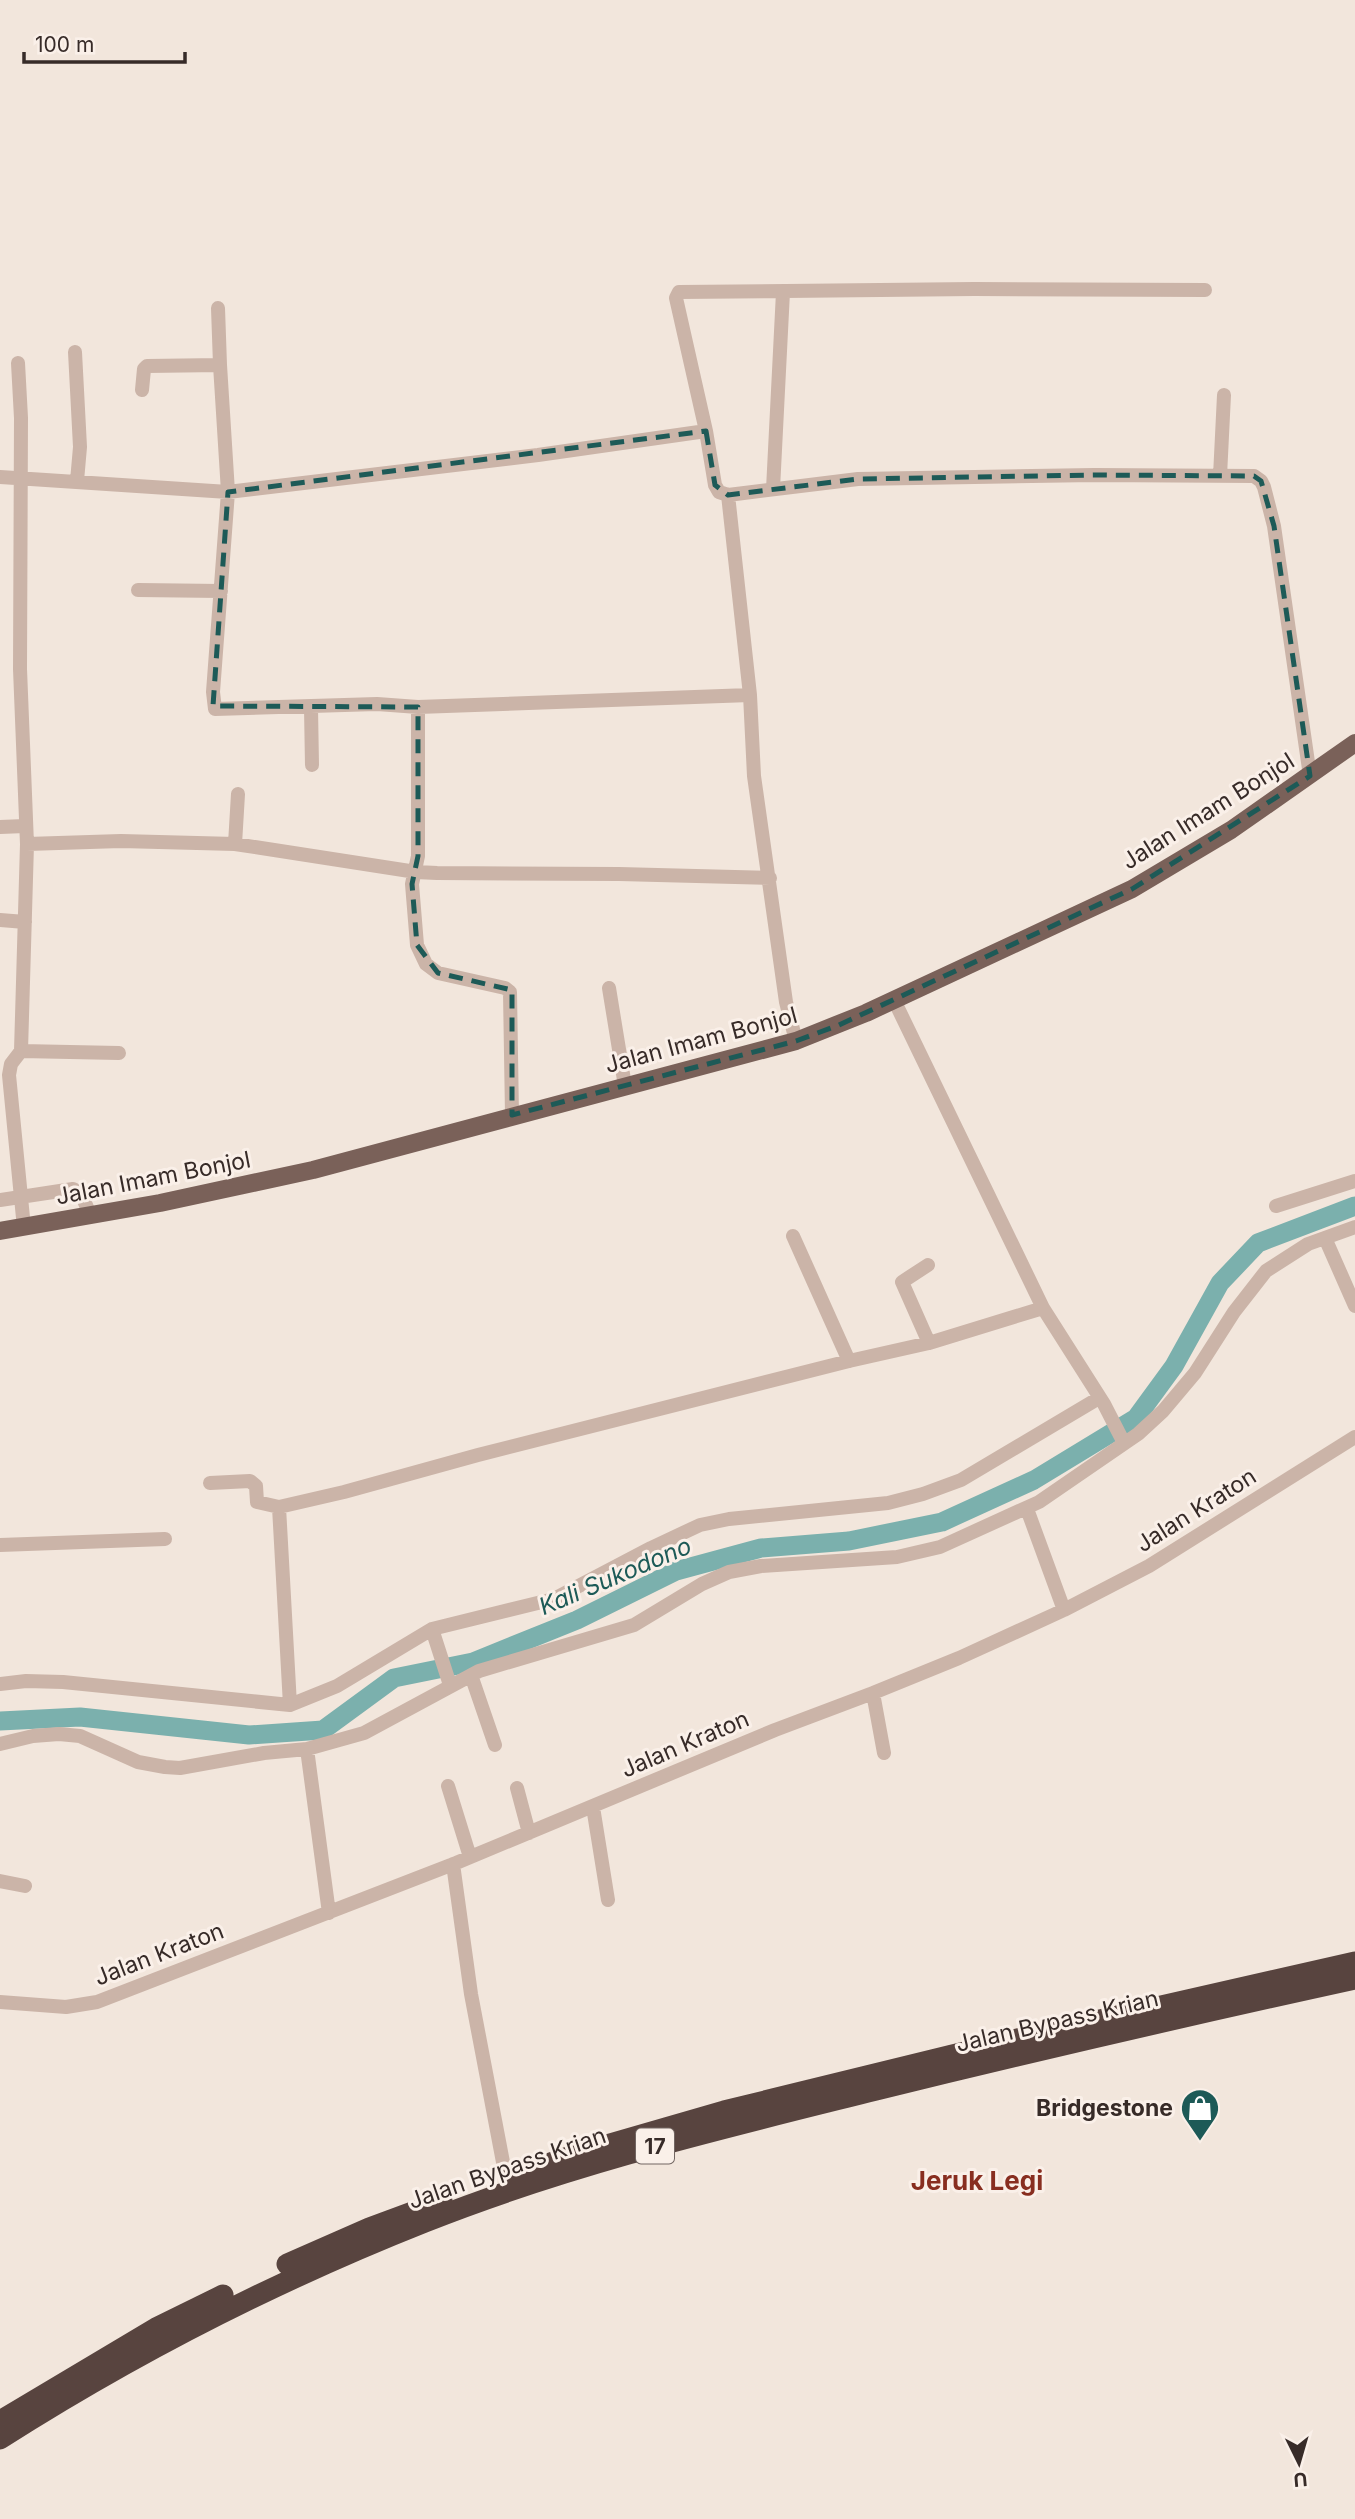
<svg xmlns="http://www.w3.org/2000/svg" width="1355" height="2519" font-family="Inter,sans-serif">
<rect width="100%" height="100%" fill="#f2e6dc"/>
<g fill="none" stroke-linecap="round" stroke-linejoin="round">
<path stroke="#7bb0ad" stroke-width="19" d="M0,1721L80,1717L249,1735L323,1730L394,1678L473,1662L577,1620L676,1571L761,1548L849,1541L942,1522L1034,1480L1136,1418L1174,1366L1220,1283L1258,1243L1355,1206"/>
<path stroke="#cbb4a8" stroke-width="14" d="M218,308L220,365
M75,352L80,447L77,481
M18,363L21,418L20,669L27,844L21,1051L11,1064L9,1075L24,1228
M142,390L144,369L147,366L220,365L228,492L213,692L215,709L377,704L418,707L750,695
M706,431L676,298L679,292L974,289L1205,290
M1220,476L1224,395
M0,477L228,492L538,455L706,431L715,485L719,492L728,495L750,695L754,776L786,1002L796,1041
M773,489L783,292
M728,495L858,479L1094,475L1254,476L1261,481L1264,487L1274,526L1310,776
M138,590L221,591
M418,707V856L412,884L417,945L426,964L438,973L505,988L510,992L512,1115
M311,708L312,765
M0,827L25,826
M27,844L121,841L235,844L416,872L437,873L619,874L770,878
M235,844L238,794
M0,920L25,922
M609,988L625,1086
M894,1000L1043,1308L1104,1404L1124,1443
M21,1051L119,1053
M0,1200L73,1189L81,1193L90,1215
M1276,1206L1355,1181
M793,1236L849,1361
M1325,1238L1355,1306
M928,1265L902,1282L929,1343
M210,1483L250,1481L256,1486L257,1502L279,1507L344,1492L478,1455L849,1361L929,1343L1043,1308
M279,1507L290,1705
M1027,1509L1064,1610
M0,1545L165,1539
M432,1629L450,1685
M471,1675L495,1745
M0,1684L26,1681L63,1682L290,1705L337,1686L432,1629L554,1599L651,1548L700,1525L729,1519L888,1503L923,1494L961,1480L1099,1398
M873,1693L884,1753
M0,1744L33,1736L59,1734L80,1736L138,1762L165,1767L180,1768L264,1753L307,1749L364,1733L479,1671L634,1625L702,1584L729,1572L761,1566L897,1557L940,1547L1039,1502L1138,1434L1163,1411L1195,1373L1234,1312L1266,1271L1308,1244L1355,1227
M307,1749L329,1913
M448,1786L470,1857
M517,1788L529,1833
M593,1807L608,1900
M453,1864L471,1994L506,2178
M0,1881L25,1886
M0,2002L66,2007L97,2002L456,1863L775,1730L873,1693L959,1658L1064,1610L1149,1566L1355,1437"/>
<path stroke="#7a6159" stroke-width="18" d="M0,1231L160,1203L313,1170L796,1041L866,1013L1132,889L1231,830L1355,743"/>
<path stroke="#58443f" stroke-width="21" d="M512,2176L589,2150L724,2111L1034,2035L1355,1962
M287,2264L369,2228L442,2201
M0,2421L156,2328L223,2295
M0,2439C135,2353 276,2281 425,2222C571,2164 724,2128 876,2090C1035,2051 1195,2014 1355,1979"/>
</g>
<path fill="none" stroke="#1d5a57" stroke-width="5" stroke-dasharray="14 9" stroke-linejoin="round" d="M706,431L715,485L728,495L858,479L1094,475L1254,476L1261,481L1274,526L1310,776L1132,889L839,1025L796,1041L512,1115V990L438,973L417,945L412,884L418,856V707L213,706L228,492Z"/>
<defs>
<g id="shop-pin" transform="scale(2.0125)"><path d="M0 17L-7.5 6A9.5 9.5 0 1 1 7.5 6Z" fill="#1d5a57" stroke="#faf0e9"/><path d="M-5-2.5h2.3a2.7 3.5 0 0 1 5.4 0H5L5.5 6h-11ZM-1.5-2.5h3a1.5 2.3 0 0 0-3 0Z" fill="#fff"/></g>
</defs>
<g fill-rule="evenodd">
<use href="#shop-pin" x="1200" y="2108"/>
</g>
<g text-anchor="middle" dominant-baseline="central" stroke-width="6" stroke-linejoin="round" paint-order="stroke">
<rect fill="#faf0e9" stroke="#726662" stroke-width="2" x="636" y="2128.5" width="38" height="35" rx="5"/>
<g font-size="21" font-weight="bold" fill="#372b28">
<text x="655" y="2146">17</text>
</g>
<g font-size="23" fill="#372b28" stroke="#faf0e9">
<text transform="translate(1208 811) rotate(-32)">Jalan Imam Bonjol</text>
<text transform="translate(701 1040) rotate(-15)">Jalan Imam Bonjol</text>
<text transform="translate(153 1178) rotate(-11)">Jalan Imam Bonjol</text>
<text transform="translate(1196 1510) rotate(-32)">Jalan Kraton</text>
<text transform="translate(685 1744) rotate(-23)">Jalan Kraton</text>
<text transform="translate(159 1954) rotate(-21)">Jalan Kraton</text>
<text transform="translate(1057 2021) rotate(-13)">Jalan Bypass Krian</text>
<text transform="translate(507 2168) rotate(-19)">Jalan Bypass Krian</text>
</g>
<g font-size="23" font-weight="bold" fill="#372b28" stroke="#faf0e9" text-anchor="end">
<text x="1173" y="2108">Bridgestone</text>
</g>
<g font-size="24" font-style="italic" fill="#1d5a57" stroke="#faf0e9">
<text transform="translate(615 1576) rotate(-23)">Kali Sukodono</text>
</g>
<g font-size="26" font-weight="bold" fill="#882e20" stroke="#faf0e9">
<text x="977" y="2180">Jeruk Legi</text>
</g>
</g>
<g transform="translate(1299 2463) rotate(175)" stroke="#faf0e9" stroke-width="5" paint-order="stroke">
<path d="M0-5L12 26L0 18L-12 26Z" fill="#372b28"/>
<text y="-10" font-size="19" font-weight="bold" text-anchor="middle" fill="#372b28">U</text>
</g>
<path d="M24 52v10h161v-10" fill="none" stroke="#372b28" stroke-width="3.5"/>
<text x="35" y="52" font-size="21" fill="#372b28" stroke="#faf0e9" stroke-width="5" paint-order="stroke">100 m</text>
</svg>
